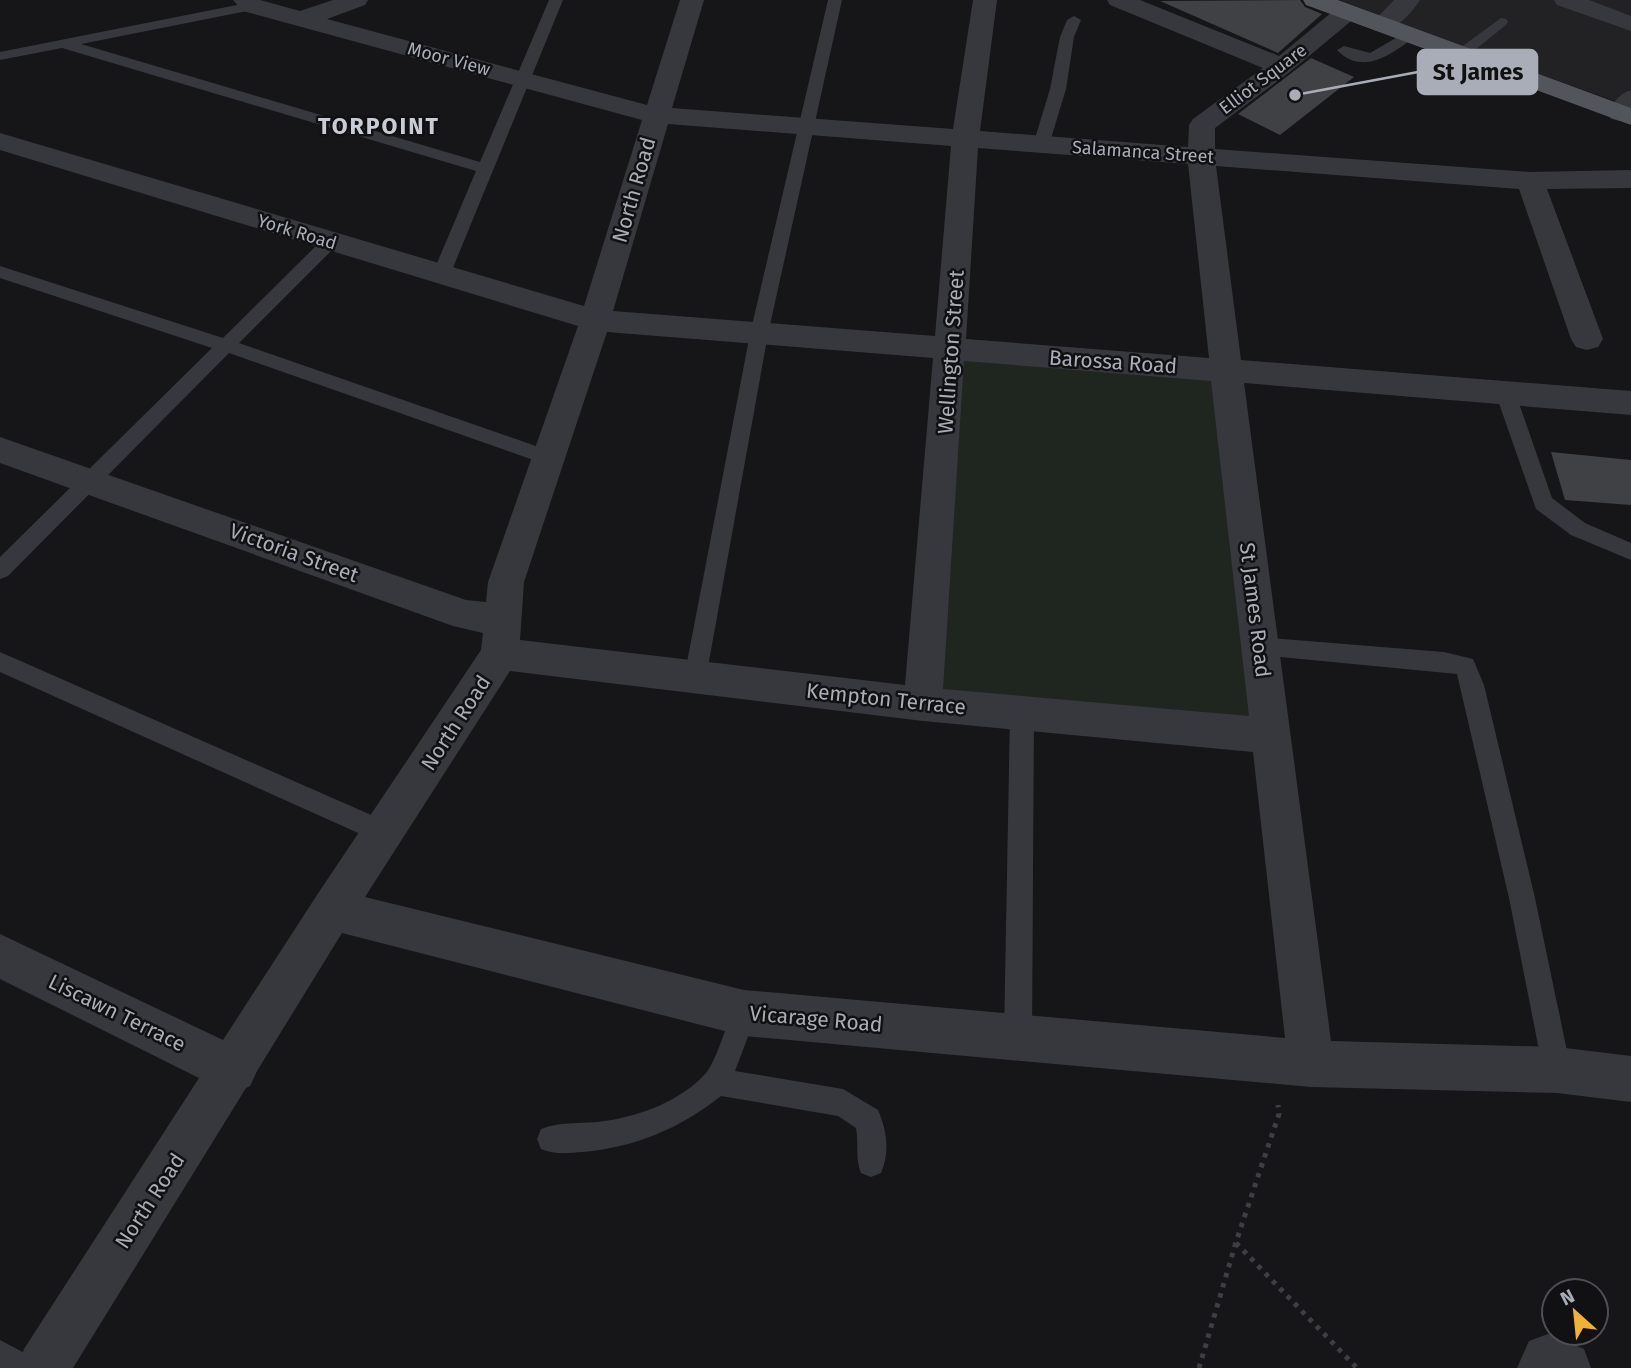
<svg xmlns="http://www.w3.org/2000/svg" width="1631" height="1368" font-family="'Fira Sans',sans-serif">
<rect width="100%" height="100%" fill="#161618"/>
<path fill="#222225" d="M1340,0H1631V107L1417,30Z"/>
<path fill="#1e261f" d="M957,352L1214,375L1259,728L930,698Z"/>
<path fill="#404145" d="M1300,0L1305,7L1322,14L1278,53L1160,1Z
M1311,58L1354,77L1280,135L1238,114Z
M1551,452L1631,460V505L1565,500Z"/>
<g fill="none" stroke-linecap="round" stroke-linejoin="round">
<path stroke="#3d3f44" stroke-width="5" stroke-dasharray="4.5 6" stroke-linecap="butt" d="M1236,1243L1357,1368
M1199,1368L1236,1242L1279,1114L1278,1105"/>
<path fill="#37383d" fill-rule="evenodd" d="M549,0H563L450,275L441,281L432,275L476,171L62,48L0,60V52L252,2L257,3L259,6L257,9L81,44L480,162Z
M828,0H842L768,334L706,678L703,685L695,688L687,685L684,678L750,334Z
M1074,16L1081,20L1074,37L1066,89L1049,145L1047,148H1035L1033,145L1050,89L1060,37L1067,20Z
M1501,18L1506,19L1508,22L1506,25L1466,57H1456L1454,54L1456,51Z
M1408,31L1413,32L1415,35L1413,38C1391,55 1362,76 1337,50L1344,46L1370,53Z
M330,236L336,238L339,242L336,246L239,343L556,453L559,458L556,463L549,466L542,463L229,353L8,576L0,579V557L212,348L0,278V266L223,338L324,238Z
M1505,385L1512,387L1515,392L1552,498L1585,523L1631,543V560L1571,535L1536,509L1495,392L1498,387Z
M1259,637L1444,652L1473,659L1484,685L1535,898L1571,1070L1567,1080L1557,1084L1547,1080L1543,1070L1509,898L1457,674L1259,655L1251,653L1248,646L1251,639Z
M0,652L394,825L397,833L394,841L385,844L376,841L0,672Z
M1022,703L1030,706L1034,713L1032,1037L1028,1047L1018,1051L1008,1047L1004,1037L1010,713L1014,706Z
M744,1000L753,1004L757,1013L735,1071L843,1089L878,1110C887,1131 890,1152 881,1173L871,1177L861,1173C855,1159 859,1144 856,1128L838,1116L721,1096C679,1129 636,1147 583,1152C569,1153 555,1155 541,1149L537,1139L541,1129C561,1121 584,1124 605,1121C640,1116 681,1101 706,1073C716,1062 728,1020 735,1004Z
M0,1340L32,1357L37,1368H0Z"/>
<path fill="#37383d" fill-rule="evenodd" d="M233,0H260L300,11L333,0H368L365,5L327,19L647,105L680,0H704L672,108L953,129L973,0H997L980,131L1188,147L1189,125L1193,119L1263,68L1110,5L1107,0H1140L1279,56L1338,7L1347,5L1356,7L1359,12L1356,17L1291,71L1215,128V149L1530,172L1631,170V188L1547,189L1603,339L1598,347L1587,350L1576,347L1571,339L1519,189L1216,166L1241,360L1631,391V415L1244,383L1331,1041L1557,1047L1631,1056V1102L1557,1093L1311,1087L744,1036L342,933L257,1071L250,1086L246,1088L73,1368H17L24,1349L199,1078L0,979V934L223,1040L317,895L481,650L483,633L453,626L0,463V437L466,600L486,602L488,582L578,326L0,150V133L584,306L642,120L243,11ZM668,124L951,146L935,336L613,311ZM978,148L1188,164L1209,358L966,339ZM607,332L933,358L905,685L520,640L524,582ZM964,361L1211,381L1249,716L943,689ZM510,671L923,721L1253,752L1285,1038L744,990L365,897Z
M1394,0H1420C1410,15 1393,35 1373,30L1370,25Z
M1554,0H1589L1631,16V31L1557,5Z
M1631,90V116L1620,121L1611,119L1607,113C1614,103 1619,93 1631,90Z
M1548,1334L1584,1349L1591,1368H1517L1529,1341Z"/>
<path fill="#53555c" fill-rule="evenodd" d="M1303,0H1338L1631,108V125L1306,5Z"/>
</g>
<g text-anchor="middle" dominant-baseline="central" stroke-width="5" stroke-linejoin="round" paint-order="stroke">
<g font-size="18" fill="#a8adb8" stroke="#111113">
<text transform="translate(449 59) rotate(15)">Moor View</text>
<text transform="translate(1263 79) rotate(-37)">Elliot Square</text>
<text transform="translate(1143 152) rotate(4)">Salamanca Street</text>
<text transform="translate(297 232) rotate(17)">York Road</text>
</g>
<g font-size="21" fill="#a8adb8" stroke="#111113">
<text transform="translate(634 190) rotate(-74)">North Road</text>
<text transform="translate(951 352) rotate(-86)">Wellington Street</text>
<text transform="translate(1113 362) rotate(4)">Barossa Road</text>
<text transform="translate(294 553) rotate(20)">Victoria Street</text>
<text transform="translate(1255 610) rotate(83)">St James Road</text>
<text transform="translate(886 699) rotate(6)">Kempton Terrace</text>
<text transform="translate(456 723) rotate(-57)">North Road</text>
<text transform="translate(117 1013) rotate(26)">Liscawn Terrace</text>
<text transform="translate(816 1019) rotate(5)">Vicarage Road</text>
<text transform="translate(150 1201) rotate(-57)">North Road</text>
</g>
<g font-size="23" font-weight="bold" letter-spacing="2" fill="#c9ccd4" stroke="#111113">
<text x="379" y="126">TORPOINT</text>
</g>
</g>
<path fill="none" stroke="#a8adb8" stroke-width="2.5" d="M1295 95L1418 72"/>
<circle fill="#a8adb8" stroke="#111113" stroke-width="2.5" cx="1295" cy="95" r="7"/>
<rect fill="#a8adb8" stroke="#a8adb8" stroke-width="2.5" x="1418" y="50" width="119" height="44" rx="7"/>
<g font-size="23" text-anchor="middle" font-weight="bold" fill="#111">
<text x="1478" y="80">St James</text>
</g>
<g transform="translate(1575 1312) rotate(333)"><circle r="33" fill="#111113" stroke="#4d4f55" stroke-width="2"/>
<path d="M0-5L12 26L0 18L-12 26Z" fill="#f2b134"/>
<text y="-10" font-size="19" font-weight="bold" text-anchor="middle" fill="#a8adb8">N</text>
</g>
</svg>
